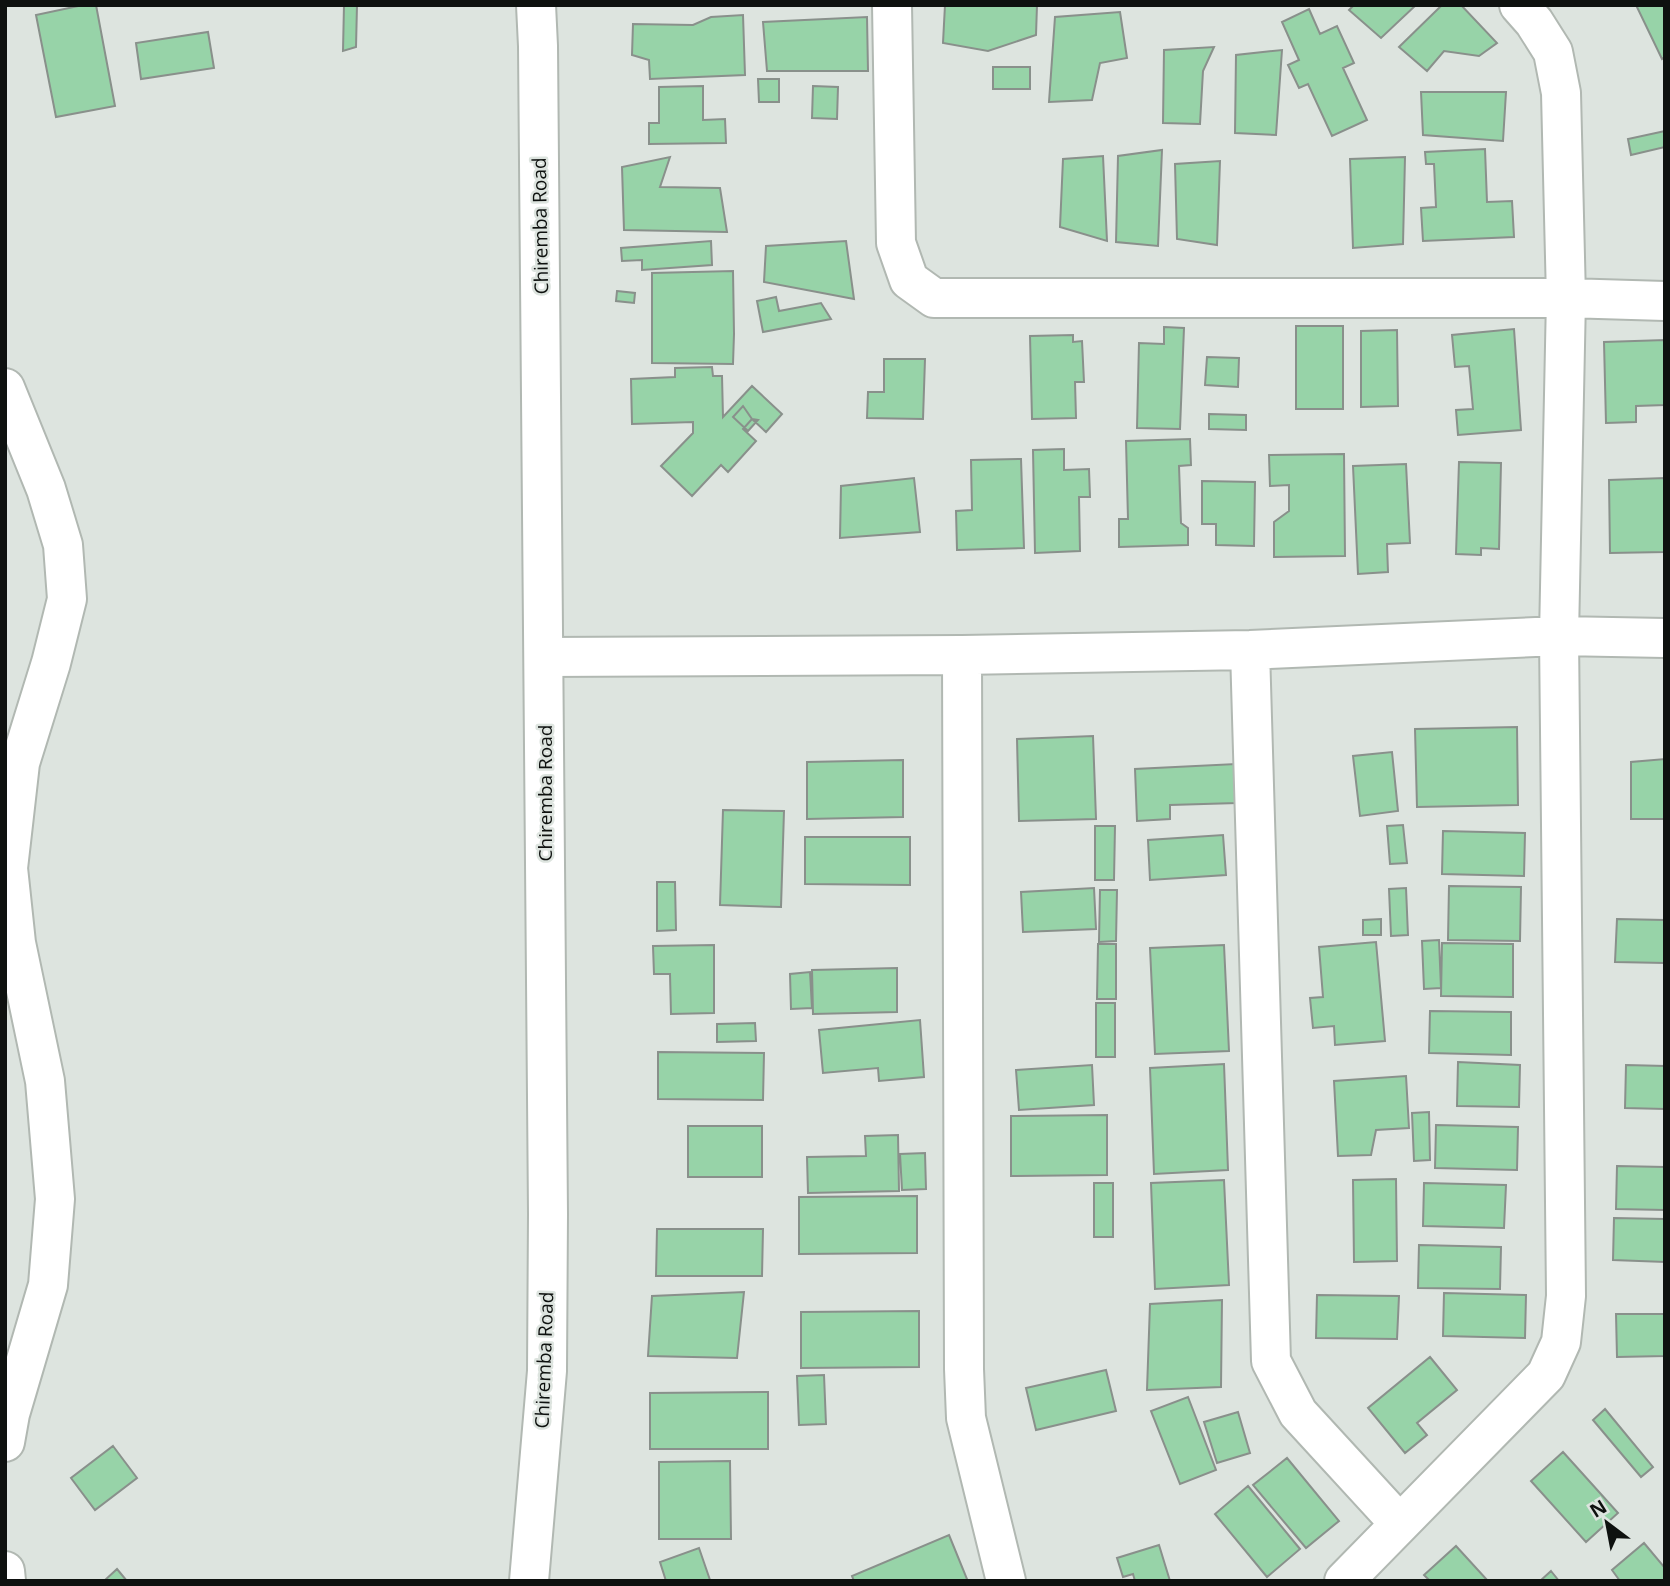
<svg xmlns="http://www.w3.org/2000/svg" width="1670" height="1586" font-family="'Open Sans',sans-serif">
<rect width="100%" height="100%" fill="#dde4df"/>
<path fill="#97d3a8" stroke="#89908b" stroke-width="2" d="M83,5H96L115,106L56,117L36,15Z
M344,5H357L356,47L343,51Z
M945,5H1037L1036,35L988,51L943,43Z
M1354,5H1416L1381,38L1349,10Z
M1442,5H1461L1497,43L1479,56L1444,51L1427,71L1399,47Z
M1636,5H1665V57L1662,59Z
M1309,9L1320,34L1337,26L1354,63L1343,68L1367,120L1332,136L1308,84L1299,88L1288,65L1299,60L1282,22Z
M1120,12L1127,58L1100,63L1092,100L1049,102L1055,17Z
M743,15L745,75L650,79L649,60L632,55L633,24L693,25L711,17Z
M867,17L868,71H767L763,22Z
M208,32L214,68L141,79L136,43Z
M1214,47L1203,71L1200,124L1163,123L1164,50Z
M1282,50L1276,135L1235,133L1236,55Z
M993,67H1030V89H993Z
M758,79H779V102H759Z
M703,86V120L725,119L726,143L649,144V123H659V87Z
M813,86L838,87L837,119L812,118Z
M1421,92H1506L1503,141L1423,135Z
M1665,131V147L1631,155L1628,139Z
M1485,149L1487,202L1512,201L1514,237L1423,241L1421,208L1436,207L1434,164H1426L1425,152Z
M1162,150L1158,246L1116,242L1118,156Z
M1103,156L1107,241L1060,227L1063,159Z
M670,157L660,187L720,188L727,232L624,230L622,167Z
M1405,157L1403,244L1353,248L1350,159Z
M1220,161L1217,245L1177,239L1175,164Z
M711,241L712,265L642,270V260L622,261L621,248Z
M846,241L854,299L764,282L766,246Z
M733,271L734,334L733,364L652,363V273Z
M617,291L635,293L634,303L616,301Z
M776,297L779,311L821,303L831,319L763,332L757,301Z
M1296,326H1343V409H1296Z
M1164,327L1184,328L1180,429L1137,428L1139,343L1164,344Z
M1514,329L1521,430L1458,435L1456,410L1473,409L1469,366L1455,367L1452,335Z
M1397,330L1398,406L1361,407V331Z
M1073,335V342L1082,341L1084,382H1075L1076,418L1032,419L1030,336Z
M1665,340V405L1636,406V422L1606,423L1604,342Z
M1207,357L1239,358L1238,387L1205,385Z
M884,359H925L923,419L867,418L868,392H884Z
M712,367L713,376H722L723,417L752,386L782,414L766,432L752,419L743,429L756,441L728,472L721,465L692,496L661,466L693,433V422L632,424L631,379L675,377V368Z
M743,406L752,419L758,420L748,431L733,417Z
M1209,414L1246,415V430L1209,429Z
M1190,439L1191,465L1179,466L1181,523L1188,528V545L1119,547V519H1128L1126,441Z
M1064,449V470L1089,469L1090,497H1079L1080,551L1035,553L1033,450Z
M1344,454L1345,556L1274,557V522L1289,511V485L1270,486L1269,455Z
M1021,459L1024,548L957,550L956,511L972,510L971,460Z
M1459,462L1501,463L1499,549L1481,548V555L1456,554Z
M1406,464L1410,543L1387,544L1388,572L1358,574L1353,466Z
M914,478L920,532L840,538L841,486Z
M1665,478V552L1610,553L1609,480Z
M1202,481L1255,482L1254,546L1216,545V524H1202Z
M1517,727L1518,805L1417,807L1415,729Z
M1093,736L1096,819L1019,821L1017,739Z
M1392,752L1398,811L1360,816L1353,756Z
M1665,759V819H1631V762Z
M903,760V817L807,819V762Z
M1236,764L1237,803L1170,805V819L1137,821L1135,769Z
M723,810L784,811L781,907L720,905Z
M1403,825L1407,863L1390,864L1387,826Z
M1095,826H1115L1114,880H1095Z
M1443,831L1525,833L1524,876L1442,874Z
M1223,835L1226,875L1150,880L1148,840Z
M805,837H910V885L805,884Z
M657,882H675L676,930L657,931Z
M1449,886L1521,887L1520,941L1448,940Z
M1094,888L1096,929L1023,932L1021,892Z
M1406,888L1408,935L1391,936L1389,889Z
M1100,890H1117L1116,941L1099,942Z
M1381,919V935H1363V920Z
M1617,919L1665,920V963L1615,962Z
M1439,940L1441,988L1424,989L1422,941Z
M1376,942L1385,1041L1335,1045L1334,1026L1313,1028L1310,998L1323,997L1319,947Z
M1442,943L1513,944V997L1441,996Z
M1098,944H1116V999H1097Z
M714,945V1013L671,1014L670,974H654L653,946Z
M1224,945L1229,1051L1155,1054L1150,948Z
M897,968V1012L813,1014L812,970Z
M810,972L812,1008L791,1009L790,974Z
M1096,1003H1115V1057H1096Z
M1430,1011L1511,1012V1055L1429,1053Z
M920,1020L924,1077L879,1081L878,1068L823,1073L819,1030Z
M755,1023L756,1041L717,1042V1024Z
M658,1052L764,1053L763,1100L658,1099Z
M1458,1062L1520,1065L1519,1107L1457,1106Z
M1224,1064L1228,1170L1154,1174L1150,1068Z
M1092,1065L1094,1105L1019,1110L1016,1070Z
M1626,1065L1665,1066V1109L1625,1108Z
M1406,1076L1409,1128L1376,1130L1371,1155L1338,1156L1334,1081Z
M1429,1112L1430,1160L1414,1161L1412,1113Z
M1107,1115V1175L1011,1176V1116Z
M1436,1125L1518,1127L1517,1170L1435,1168Z
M688,1126H762V1177H688Z
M898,1135L899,1191L808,1193L807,1157L866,1156L865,1136Z
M925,1153L926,1189L902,1190L900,1154Z
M1617,1166L1665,1167V1210L1616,1209Z
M1396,1179L1397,1261L1354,1262L1353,1180Z
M1224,1180L1229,1285L1155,1289L1151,1183Z
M1094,1183H1113V1237H1094Z
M1424,1183L1506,1185L1504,1228L1423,1226Z
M917,1196V1253L799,1254V1197Z
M1614,1218L1665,1219V1262L1613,1260Z
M657,1229H763L762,1276H656Z
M1419,1245L1501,1247L1500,1289L1418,1288Z
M744,1292L737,1358L648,1356L652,1296Z
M1444,1293L1526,1295L1525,1338L1443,1336Z
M1317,1295L1399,1296L1397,1339L1316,1338Z
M1222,1300L1221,1387L1147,1390L1150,1304Z
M919,1311V1367L801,1368V1312Z
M1616,1314H1665V1356L1617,1357Z
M1430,1357L1457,1390L1417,1423L1427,1435L1405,1453L1368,1408Z
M1106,1370L1116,1411L1036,1430L1026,1388Z
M824,1375L826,1424L799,1425L797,1376Z
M768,1392V1449H650V1393Z
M1188,1397L1216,1470L1180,1484L1151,1411Z
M1605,1409L1653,1467L1641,1477L1593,1420Z
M1238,1412L1250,1453L1217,1463L1204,1422Z
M113,1446L137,1478L95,1510L71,1478Z
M1563,1452L1618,1513L1586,1542L1531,1481Z
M1287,1458L1339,1521L1306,1548L1253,1485Z
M730,1461L731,1539H659V1462Z
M1248,1486L1300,1549L1267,1577L1215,1514Z
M949,1535L967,1579L964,1581H854L852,1576Z
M1644,1543L1665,1568V1581H1620L1612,1570Z
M1159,1545L1170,1581H1135L1133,1574L1123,1577L1117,1558Z
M1456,1546L1488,1581H1430L1424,1575Z
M699,1548L710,1580L666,1581L660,1562Z
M117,1569L127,1581H104Z
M1551,1571L1559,1581H1540Z"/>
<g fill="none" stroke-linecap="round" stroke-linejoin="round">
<g stroke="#b1b8b2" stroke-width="42">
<path id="minor" d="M892,5L896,243L909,280L934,298H1566L1665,301
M5,388L46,489L63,545L67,599L51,663L20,763L8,868L16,943L45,1081L55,1199L48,1285L10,1414L5,1442
M1250,650L1271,1361L1298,1413L1399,1523
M962,655L964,1369L966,1418L1006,1581
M544,657L962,655L1250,650L1559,636L1665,638
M5,1571L6,1581
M1344,1581L1546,1375L1561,1342L1566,1296L1559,636L1566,298L1561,93L1553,52L1534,22L1519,5"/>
</g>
<g stroke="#b1b8b2" stroke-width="42">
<path id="major" d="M529,1581L547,1371L548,1214L538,46L536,5"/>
</g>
<use href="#minor" stroke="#fff" stroke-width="38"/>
<use href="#major" stroke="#fff" stroke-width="38"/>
</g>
<g text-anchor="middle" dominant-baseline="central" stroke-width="5" stroke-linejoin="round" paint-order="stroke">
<g font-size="19" fill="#0e110f" stroke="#dde4df">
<text transform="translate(540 226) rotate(-91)">Chiremba Road</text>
<text transform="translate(545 793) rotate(-90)">Chiremba Road</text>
<text transform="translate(544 1360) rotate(-88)">Chiremba Road</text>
</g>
</g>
<rect width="1670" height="1586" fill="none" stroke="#0e110f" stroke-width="14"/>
<g transform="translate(1607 1523) rotate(328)" stroke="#dde4df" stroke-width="5" paint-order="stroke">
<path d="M0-5L12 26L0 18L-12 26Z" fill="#0e110f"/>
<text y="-10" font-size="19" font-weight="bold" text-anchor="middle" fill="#0e110f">N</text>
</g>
</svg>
